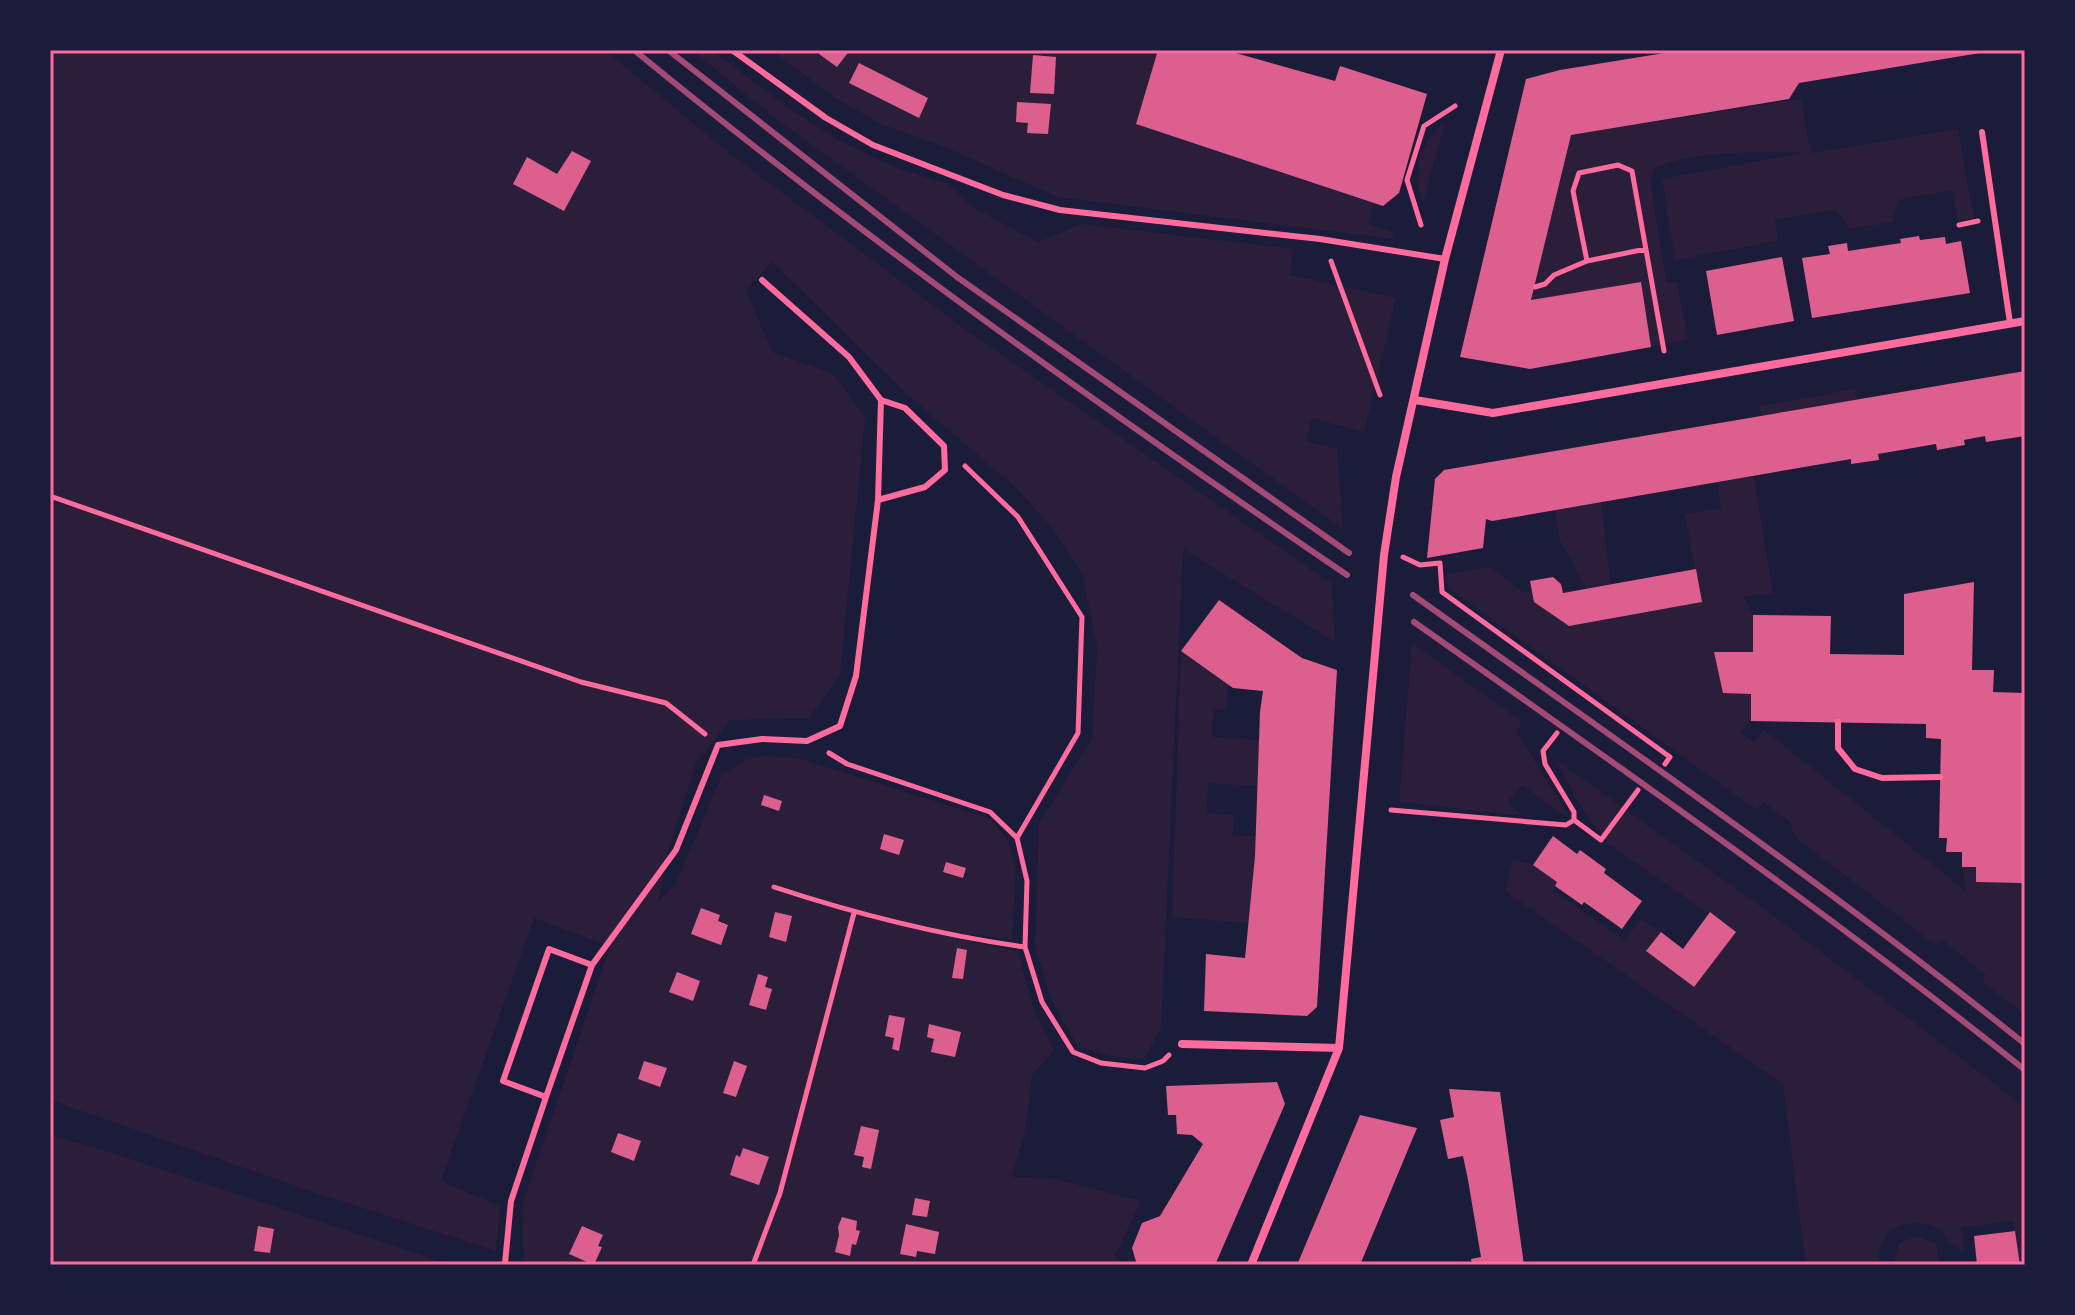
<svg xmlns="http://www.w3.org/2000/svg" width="2075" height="1315" font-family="'Open Sans',sans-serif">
<rect width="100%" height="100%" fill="#1b1b3a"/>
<path fill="#2a1e3b" d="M50,50H604L732,155L963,328L1332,584L1335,642L1183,549L1161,1029L1143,1060L1110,1056L1078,1047L1051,999L1035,947L1039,823L1092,739L1097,647L1082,573L1054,530L1016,488L909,396L772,262L746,290L772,352L832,373L865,417L840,675L809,718L730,720L696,763L668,851L658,903L677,881L722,775L745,760L764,756L798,758L991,819L1009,842L1016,868L1012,940L972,934L971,942L1017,951L1035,1012L1054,1051L1032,1075L1025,1131L1012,1177L1055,1179L1141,1201L1114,1258L1122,1262L1121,1265H524L522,1205L610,947L534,918L441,1181L500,1206L496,1251L310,1191L50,1100Z
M692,50H712L783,104L838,140L894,167L948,184L972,207L1038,242L1081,224L1293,249L1290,275L1396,298L1364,432L1311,418L1306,441L1337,449L1343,529L775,118Z
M771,50H1158L1136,124L1373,203L1368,224L1393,232L1394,239L1057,197L947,148L881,124L834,97Z
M1801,99L1811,153L1958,129L1974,219L1958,221L1953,190L1898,200L1893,222L1850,229L1835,209L1775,220L1778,241L1675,260L1662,179L1802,153C1758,151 1697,151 1655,168L1650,180L1667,283L1677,282L1688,340L1651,347L1640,282L1531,300L1571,135Z
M1445,122L1423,203C1412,175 1420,141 1445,122Z
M1855,389L1856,400L1762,417L1760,406Z
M1754,476L1773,593L1744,597L1753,615V652H1714L1751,694V721L1740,732L1753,742L1764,730L1966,891L1962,867H1976V882L2021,883L2022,850H2025V1015L1982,981L1986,975L1942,940L1937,946L1794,836L1790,822L1763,802L1757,810L1448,588L1446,574L1490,567L1523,592L1532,591L1535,602L1569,626L1701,602L1685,514L1721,508L1717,482Z
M1601,502L1611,584L1587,589L1560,541L1555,510Z
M1412,643L1522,722L1516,731L1568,814L1566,817L1522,785L1508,802L1523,816L1399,802Z
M1181,651L1228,684L1226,709H1213L1212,737L1260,740L1258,786L1208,783L1207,813L1234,815L1233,835L1256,836L1249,923L1172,917Z
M1556,760L1767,911L2025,1107V1265H2020L2013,1221L1961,1227L1964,1252C1959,1248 1953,1245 1948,1240C1945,1237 1944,1233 1940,1230C1936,1226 1927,1224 1922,1224C1894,1219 1877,1237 1879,1265H1806L1783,1084L1505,891L1513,859L1533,865L1557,882L1553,890L1625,940L1641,919L1661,932L1647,952L1693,987L1735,932L1607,843L1581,807Z
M50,1135L103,1150L452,1265H50Z
M1917,1236L1936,1244L1940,1265H1893L1899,1243Z"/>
<path fill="#dd5f8e" d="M823,50H850L837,67L819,54Z
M1158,50H1225L1335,81L1340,66L1427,94L1399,193L1383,206L1136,124Z
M1683,50L1986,52L1799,83L1789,99L1571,135L1531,300L1641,282L1651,347L1530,369L1460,357L1526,79L1560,70Z
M1033,55L1056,57L1054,94L1030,93Z
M859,63L928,98L919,118L849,83Z
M1017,102L1051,104L1048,134L1027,133L1028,123L1016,122Z
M572,151L591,161L564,211L513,184L527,157L557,174Z
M1919,236L1920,240L1945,237L1946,244L1961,241L1970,293L1812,318L1802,258L1830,254L1828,246L1847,243L1848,251L1901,243L1900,239Z
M1782,257L1794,321L1717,335L1706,271Z
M2025,371V436L1986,442L1985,436L1964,440L1965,445L1937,450L1936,444L1878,454L1879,460L1851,464V459L1492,521L1486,519L1483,548L1427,558L1435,479L1444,470Z
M1696,569L1702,602L1569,626L1534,602L1530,581L1553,577L1561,584L1563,593Z
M1974,582L1972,670H1994L1993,692L2025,693V838H2022V883L1976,882V867H1962V852H1946L1947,838H1939L1941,739L1926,738V724L1751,721V694L1723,693L1714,652H1753V615L1831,616L1830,654L1904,655V594Z
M1219,600L1302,658L1337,670L1317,1007L1307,1016L1204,1011L1206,954L1245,958L1255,856L1260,712L1263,691L1233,688L1181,651Z
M764,795L782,801L779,811L761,805Z
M884,834L904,840L899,855L880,849Z
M1553,836L1577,854L1580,850L1606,869L1604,873L1642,901L1622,929L1584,902L1582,905L1555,886L1557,882L1533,865Z
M946,862L966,868L963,878L943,872Z
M701,908L720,915L718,921L728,925L721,945L691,934Z
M775,912L792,916L786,942L769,937Z
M1710,912L1736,932L1694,987L1646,951L1661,932L1683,949Z
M957,948L967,950L963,979L952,978Z
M677,972L700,981L693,1001L669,992Z
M758,974L768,977L765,987L772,989L766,1010L749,1005Z
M889,1015L905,1018L899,1051L892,1049L894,1038L885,1036Z
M929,1024L961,1032L955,1057L931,1052L934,1039L927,1037Z
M644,1061L667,1068L660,1087L638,1079Z
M734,1061L747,1066L736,1097L723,1093Z
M1277,1082L1285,1104L1215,1265H1137L1132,1248L1142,1223L1160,1216L1203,1144L1192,1135L1177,1134L1176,1115H1168L1166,1086Z
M1449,1089L1500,1092L1524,1265H1472L1471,1259L1481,1257L1468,1180L1463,1156L1448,1159L1440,1120L1454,1117Z
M1360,1115L1417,1128L1360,1265H1297Z
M861,1126L879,1130L871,1169L862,1167L864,1157L854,1155Z
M618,1133L641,1141L634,1161L611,1152Z
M743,1148L769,1157L759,1185L730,1175L736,1155L740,1157Z
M915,1198L930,1201L927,1217L912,1215Z
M842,1217L857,1221L856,1230L860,1231L856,1245L852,1244L850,1256L835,1252L839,1235L838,1227Z
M906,1224L939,1232L935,1254L917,1251L916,1257L900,1254Z
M258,1226L274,1229L270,1253L254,1251Z
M582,1226L603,1235L598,1246L602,1247L594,1265L569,1254Z
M2015,1231L2020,1265H1977L1974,1236Z"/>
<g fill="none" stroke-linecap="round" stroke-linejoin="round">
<path stroke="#ff6b9d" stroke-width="5" d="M1421,225L1407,180L1424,126L1455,106
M1959,225L1978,221
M1646,249L1587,261L1573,191L1579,173L1618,165L1632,171L1664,351
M1331,261L1380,395
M1535,287L1545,284L1554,275L1587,261
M965,466L1018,517L1082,617L1078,733L1017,838
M50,496L581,682L666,703L705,734
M1403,557L1420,565L1440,563L1442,592L1670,757L1665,764
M829,753L847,764L990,812L1017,838L1027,881L1025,947L1042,1002L1073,1052L1101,1063L1145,1068L1163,1061L1169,1055
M1391,810L1566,825L1574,820V812L1545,764L1543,751L1557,733
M1574,820L1601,840L1638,790
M774,887C856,914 939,935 1025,947
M753,1265L780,1193L854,913"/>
<path stroke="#ff6b9d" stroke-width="6" d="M732,50L826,118L873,145L1003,195L1060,210L1320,239L1445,259
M1982,132L2010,323
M762,280L849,357L881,400L905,408L944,446L945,470L925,487L878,500
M1838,722V748L1855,769L1882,778L1940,777
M592,965L676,850L718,745L762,739L807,741L840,726L856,676L878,500L881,400
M505,1263L511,1201L546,1097L503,1081L549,949L592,965L546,1097"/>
<path stroke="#ff6b9d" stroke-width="8" d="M1415,400L1493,413L2025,321
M1182,1044L1339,1048
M1251,1265L1339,1048L1384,555L1396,477L1445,259L1501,50"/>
<path stroke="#a44b75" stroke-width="6" d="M634,50C862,237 1103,409 1347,575
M668,50L957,277L1349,553
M1413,595C1619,742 1828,886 2025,1044
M1414,622C1621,768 1828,912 2025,1070"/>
</g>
<rect width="2075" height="1315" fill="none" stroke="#1b1b3a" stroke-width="104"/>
<rect x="52" y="52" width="1971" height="1211" fill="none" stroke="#ff6b9d" stroke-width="3"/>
</svg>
